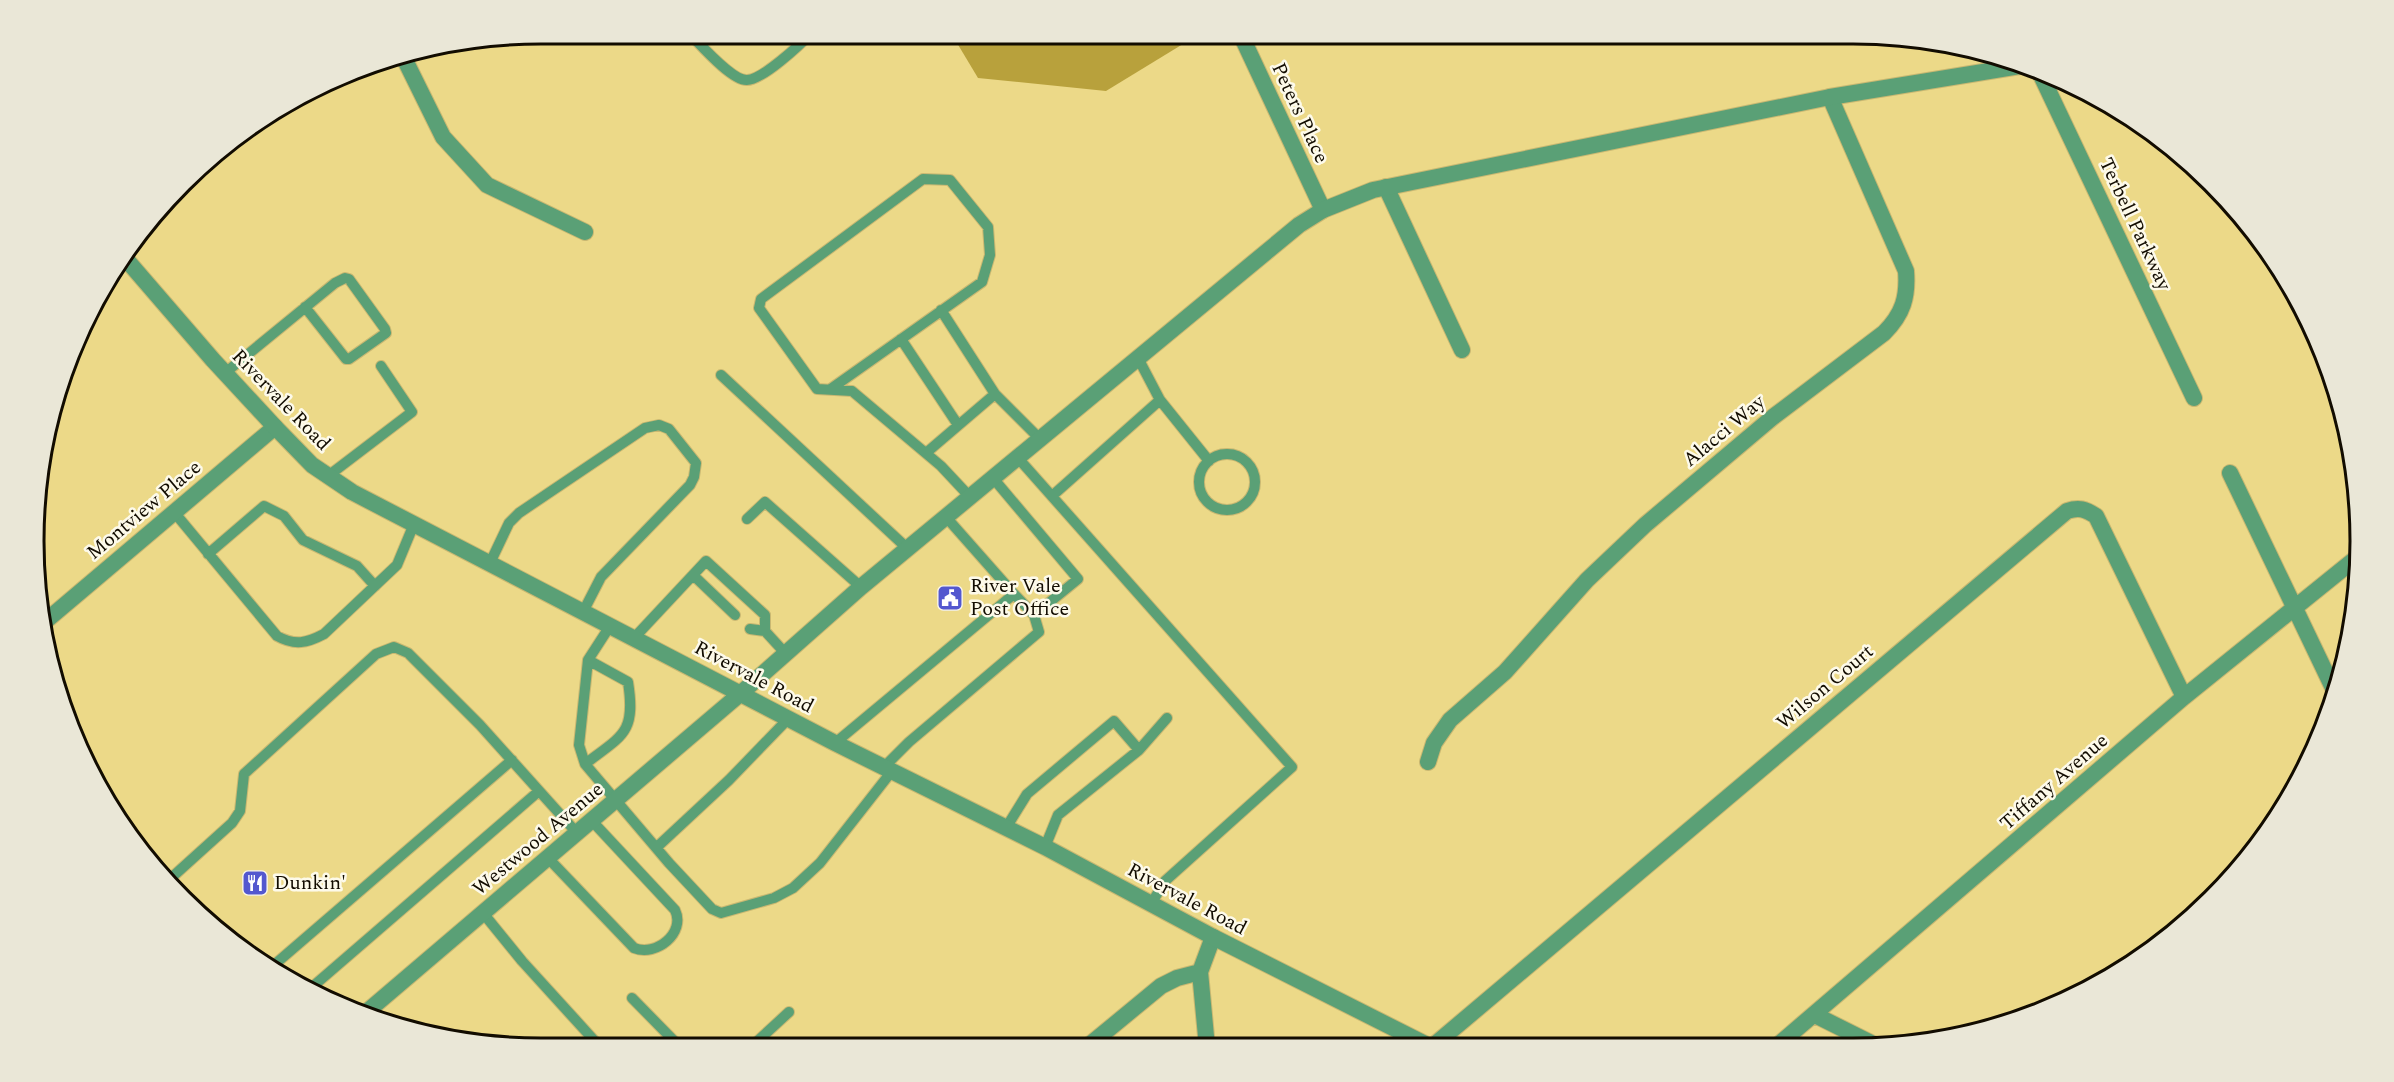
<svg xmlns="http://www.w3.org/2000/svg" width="2394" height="1082" font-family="Spectral,serif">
<rect width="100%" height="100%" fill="#ecd988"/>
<path fill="#b8a13c" d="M951,33H1201L1106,91L978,78Z"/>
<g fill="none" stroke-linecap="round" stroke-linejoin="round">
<g stroke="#c9b872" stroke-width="12">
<path id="service" d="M689,33C700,44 732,81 747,80C762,80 800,45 811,33
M941,310L995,394L1040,439
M901,339L958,425
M1138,358L1160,400L1209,461
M225,373L335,283L345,278L349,279L385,329L386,333L349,359H346L305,307
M721,375L908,549
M832,388L982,282L990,255L988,227L950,180L923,179L761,299L759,308L817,389L852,391L941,466L970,497
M926,453L995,394
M1199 482a28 28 0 1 1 56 0a28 28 0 1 1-56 0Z
M1018,458L1292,767L1165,881L1151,904
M328,476L412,412L381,366
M1052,496L1160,400
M174,512L277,636C295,646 307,643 324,634L397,565L414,524
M946,517L1014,594
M747,519L765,502L861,587
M208,554L264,506L284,516L303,540L357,566L375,586
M490,563L509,523L519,513L645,428L659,425L669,429L696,463L694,477L690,485L601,577L583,612
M693,575L735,615
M610,626L588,660L579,745L585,764L669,863L712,909L721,913L774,898L793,888L820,863L892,771
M750,629L765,631
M634,638L706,561L765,615V631L786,654
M835,743L1014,594L1034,615L1078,579L993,478
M1139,750L1167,718
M585,764C623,735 636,733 628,682L588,660
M884,767L909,742L1039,632L1034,615
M1006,828L1027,794L1114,721L1139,750L1058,815L1045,847
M657,847L729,780L788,719
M548,858L634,948C656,957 686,933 675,910L592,821
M170,879L232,823L240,811L244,774L376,654L394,647L408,653L480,725L577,833
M483,913L522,961L602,1049
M274,965L512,760
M311,988L539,791
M632,998L682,1049
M750,1048L789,1012"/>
</g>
<g stroke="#c9b872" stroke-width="18">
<path id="minor" d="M1240,33L1323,210
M403,56L443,137L487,185L585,232
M2038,69L2194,398
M1386,187L1462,350
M2230,473L2335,692
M41,625L275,427
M1428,762L1434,743L1450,720L1505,672L1587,580L1645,525L1773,417L1884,333C1903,314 1908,297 1906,271L1830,97
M1815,1015L1875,1045
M1778,1045L2184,697L2360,555
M1433,1046L2067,511C2079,507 2085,509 2096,516L2184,697
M1087,1047L1161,986L1177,978L1200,972
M1207,1047L1200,972L1213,937"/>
</g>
<g stroke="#c9b872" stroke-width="18">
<path id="tertiary" d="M125,258L213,360L275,427L312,465L352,492L835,743L1045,847L1213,937L1429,1046
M363,1015L740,694L861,587L1299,225L1323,210L1373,190L1830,97L2026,65"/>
</g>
<use href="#service" stroke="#5aa076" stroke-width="10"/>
<use href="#minor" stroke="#5aa076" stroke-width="16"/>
<use href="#tertiary" stroke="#5aa076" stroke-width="16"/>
</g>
<defs>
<g id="civic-square" transform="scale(1.35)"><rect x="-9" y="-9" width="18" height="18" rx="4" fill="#5358cf" stroke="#fdfaea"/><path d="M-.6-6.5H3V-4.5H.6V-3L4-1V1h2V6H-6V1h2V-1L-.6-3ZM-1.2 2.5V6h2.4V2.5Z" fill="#fff"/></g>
<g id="restaurant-square" transform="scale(1.35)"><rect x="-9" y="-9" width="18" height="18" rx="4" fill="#5358cf" stroke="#fdfaea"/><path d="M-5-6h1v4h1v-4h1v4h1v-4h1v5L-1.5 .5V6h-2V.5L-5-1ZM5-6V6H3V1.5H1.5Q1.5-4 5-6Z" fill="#fff"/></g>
</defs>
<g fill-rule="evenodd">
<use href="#civic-square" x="950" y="598"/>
<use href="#restaurant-square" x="255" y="883"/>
</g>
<g text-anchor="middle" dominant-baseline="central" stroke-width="5" stroke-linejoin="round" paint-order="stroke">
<g font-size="20" fill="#120c00" stroke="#fdfaea">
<text transform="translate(1300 113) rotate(65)">Peters Place</text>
<text transform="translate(2135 224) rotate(65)">Terbell Parkway</text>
<text transform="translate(281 400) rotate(46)">Rivervale Road</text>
<text transform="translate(1724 431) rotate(-40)">Alacci Way</text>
<text transform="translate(144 510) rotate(-40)">Montview Place</text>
<text transform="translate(754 677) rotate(28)">Rivervale Road</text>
<text transform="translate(1825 687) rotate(-40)">Wilson Court</text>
<text transform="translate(2054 782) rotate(-41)">Tiffany Avenue</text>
<text transform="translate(538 839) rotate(-40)">Westwood Avenue</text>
<text transform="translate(1187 899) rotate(28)">Rivervale Road</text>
</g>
<g font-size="20" fill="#120c00" stroke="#fdfaea" text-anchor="start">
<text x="970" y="586">River Vale<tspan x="970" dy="23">Post Office</tspan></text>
<text x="274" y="883">Dunkin'</text>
</g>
</g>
<path d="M0 0H2394V1082H0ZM541 44H1853A497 497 0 0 1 2350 541V541A497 497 0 0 1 1853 1038H541A497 497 0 0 1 44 541V541A497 497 0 0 1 541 44Z" fill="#eae7d7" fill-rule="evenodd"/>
<path fill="none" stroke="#120c00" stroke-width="3" d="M541 44H1853A497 497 0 0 1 2350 541V541A497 497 0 0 1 1853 1038H541A497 497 0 0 1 44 541V541A497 497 0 0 1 541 44Z"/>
</svg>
